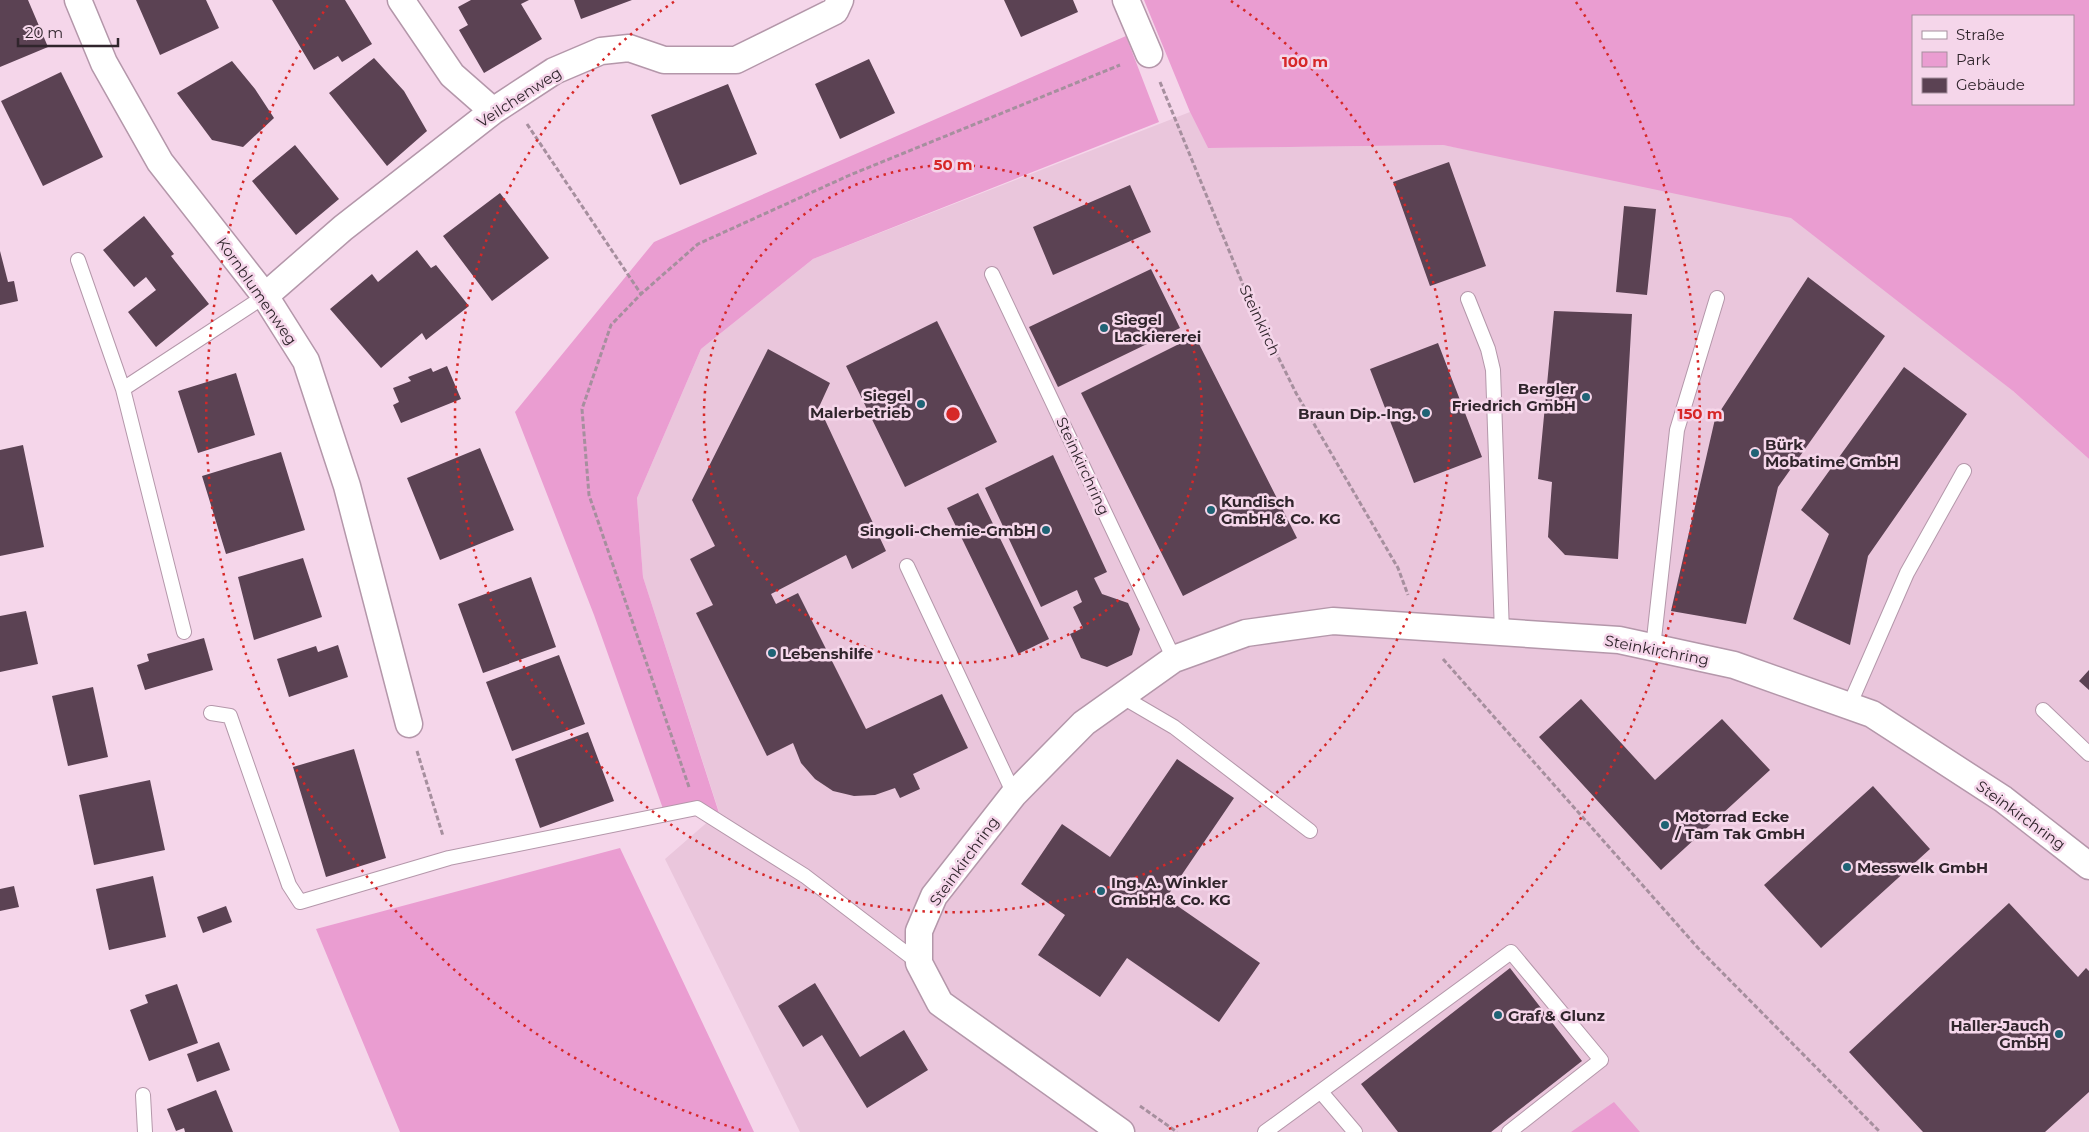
<svg xmlns="http://www.w3.org/2000/svg" width="2089" height="1132" font-family="Montserrat,sans-serif">
<rect width="100%" height="100%" fill="#f5d6ea"/>
<path fill="#eac6dc" d="M1190,112L1208,148L1443,145L1800,213L2013,391L2089,459V1132H800L665,859L719,812L643,577L637,498L701,349L813,259Z"/>
<path fill="#ea9dd1" fill-rule="evenodd" d="M1144,0H2089V459L2013,391L1791,218L1443,145L1208,148L1190,112ZM1913,16H2073V104H1913Z
M1126,36L1159,122L813,259L701,349L637,498L643,577L719,813L667,820L594,615L515,412L654,242Z
M620,848L754,1132H400L316,929Z
M1614,1102L1640,1132H1571Z"/>
<path fill="#5b4253" d="M0,0H28L48,47L0,67Z
M136,0H206L219,28L160,55Z
M272,0H345L372,44L342,62L338,56L314,70Z
M471,0H529L521,4L542,39L484,73L459,30L468,25L458,7Z
M574,0H632L581,19Z
M1004,0H1073L1078,12L1021,37Z
M374,58L404,91L427,131L387,166L329,93Z
M869,59L895,113L840,139L815,84Z
M232,61L255,89L274,118L243,147L212,140L177,93Z
M61,72L103,157L43,186L1,101Z
M728,84L757,154L680,185L651,115Z
M295,145L339,199L296,235L252,181Z
M1449,162L1486,266L1430,286L1393,182Z
M1130,185L1151,232L1053,275L1033,227Z
M500,193L549,258L492,301L443,236Z
M1624,206L1656,209L1647,295L1616,292Z
M144,216L174,254L171,256L209,304L156,347L128,312L156,290L146,277L134,287L103,250Z
M417,250L431,268L436,265L469,306L426,340L422,333L381,368L330,309L372,274L378,282Z
M0,251L8,282L14,281L18,301L0,305Z
M1151,269L1180,328L1058,387L1029,327Z
M1808,277L1885,336L1778,487L1746,624L1671,611L1715,419Z
M1554,311L1632,314L1618,559L1565,555L1548,537L1552,482L1538,479Z
M937,321L997,442L905,487L846,366Z
M1195,336L1297,538L1183,596L1081,393Z
M1438,343L1482,457L1414,483L1370,369Z
M768,349L830,383L819,407L886,551L852,569L846,555L771,594L776,604L798,593L866,729L942,694L968,748L913,774L920,789L900,798L895,788L875,795L854,796L833,791L815,779L801,763L793,743L767,756L696,613L713,605L690,559L715,546L692,500Z
M447,366L461,399L401,423L393,405L399,402L393,388L411,381L408,377L431,368L433,372Z
M1904,367L1967,414L1868,556L1850,645L1793,619L1829,534L1801,510Z
M236,373L255,435L198,453L178,391Z
M23,445L44,547L0,556V450Z
M480,448L514,530L440,560L407,478Z
M281,452L305,530L226,554L202,476Z
M1053,455L1107,572L1094,578L1102,594L1128,603L1140,629L1132,655L1107,667L1081,658L1070,634L1083,628L1073,607L1082,602L1077,590L1041,607L985,488Z
M978,493L1049,639L1018,654L947,508Z
M303,558L322,617L254,640L238,577Z
M531,577L556,647L483,673L458,604Z
M26,611L38,664L0,672V616Z
M204,638L213,670L145,690L137,665L149,661L147,654Z
M338,645L348,677L289,697L277,659L316,646L318,652Z
M559,655L585,724L512,751L486,682Z
M2089,670V690L2079,681Z
M93,687L108,757L68,766L52,696Z
M1581,699L1655,780L1722,719L1770,770L1661,870L1539,737Z
M588,732L614,801L540,828L515,759Z
M354,749L386,858L326,877L293,767Z
M1177,759L1234,798L1166,898L1260,963L1219,1022L1127,958L1100,997L1038,955L1065,915L1021,884L1062,824L1110,857Z
M150,780L165,850L94,865L79,795Z
M1873,786L1930,849L1821,948L1764,885Z
M153,876L166,937L109,950L96,889Z
M14,886L19,907L0,911V889Z
M2009,903L2078,977L2086,968L2089,971V1092L2045,1132H1923L1849,1052Z
M226,906L232,922L203,933L197,917Z
M1510,968L1582,1061L1491,1132H1398L1361,1084Z
M815,983L860,1057L904,1030L928,1070L867,1108L822,1035L803,1047L778,1006Z
M177,984L198,1043L149,1061L130,1010L148,1003L145,995Z
M219,1042L230,1070L197,1082L187,1054Z
M216,1090L233,1132H185L184,1128L176,1131L167,1109Z"/>
<g fill="none" stroke-linecap="round" stroke-linejoin="round">
<g stroke="#b497aa" stroke-width="16">
<path id="lane" d="M78,260L123,389L184,632
M992,274L1174,659
M1468,299L1488,349L1493,370L1502,633
M123,389L265,296
M907,566L1014,794
M1653,648L1677,430L1717,298
M1121,696L1174,727L1310,831
M1849,706L1907,573L1964,471
M2043,710L2089,754
M211,713L230,716L289,885L300,902L449,858L697,808L805,876L919,963
M1321,1092L1355,1132
M143,1095L145,1132
M1265,1132L1511,952L1601,1060L1509,1132"/>
</g>
<g stroke="#b497aa" stroke-width="29">
<path id="street" d="M78,0L104,63L160,162L265,296L306,361L347,486L409,724
M401,0L452,75L493,111
M1126,0L1149,54
M265,296L343,228L493,111L554,71L601,51L629,48L664,60H736L835,11L840,0
M1121,1132L940,1003L919,963V931L934,896L1014,794L1084,723L1174,659L1246,633L1333,621L1619,640L1734,665L1872,714L2003,799L2089,866"/>
</g>
<path stroke="#a68f9e" stroke-width="3" stroke-dasharray="5 2.5" stroke-linecap="butt" d="M1160,82L1246,292L1296,393L1398,568L1408,595
M527,124L641,294
M1443,659L1698,948L1880,1132
M417,751L443,836
M689,787L589,495L582,409L611,325L641,294L698,244L850,175L1120,65
M1140,1106L1177,1132"/>
<use href="#lane" stroke="#fff" stroke-width="14"/>
<use href="#street" stroke="#fff" stroke-width="26"/>
</g>
<g fill="none" stroke="#d62828" stroke-width="2.5" stroke-dasharray="2.5 5">
<circle cx="953" cy="414" r="249"/>
<path d="M1231 1A498 498 0 1 1 675 1"/>
<path d="M741 1130A747 747 0 0 1 330 2M1576 2A747 747 0 0 1 1165 1130"/>
</g>
<g fill="#1f6375" stroke="#f5d6ea" stroke-width="2">
<circle cx="1104" cy="328" r="5"/>
<circle cx="1586" cy="397" r="5"/>
<circle cx="921" cy="404" r="5"/>
<circle cx="1426" cy="413" r="5"/>
<circle cx="1755" cy="453" r="5"/>
<circle cx="1211" cy="510" r="5"/>
<circle cx="1046" cy="530" r="5"/>
<circle cx="772" cy="653" r="5"/>
<circle cx="1665" cy="825" r="5"/>
<circle cx="1847" cy="867" r="5"/>
<circle cx="1101" cy="891" r="5"/>
<circle cx="1498" cy="1015" r="5"/>
<circle cx="2059" cy="1034" r="5"/>
</g>
<g text-anchor="middle" dominant-baseline="central" stroke-width="5" stroke-linejoin="round" paint-order="stroke">
<g font-size="15" fill="#30252c" stroke="#f5d6ea">
<text transform="translate(519 97) rotate(-33)">Veilchenweg</text>
<text transform="translate(257 291) rotate(55)">Kornblumenweg</text>
<text transform="translate(1260 320) rotate(65)">Steinkirch</text>
<text transform="translate(1083 466) rotate(65)">Steinkirchring</text>
<text transform="translate(1657 650) rotate(11)">Steinkirchring</text>
<text transform="translate(2021 815) rotate(36)">Steinkirchring</text>
<text transform="translate(964 861) rotate(-54)">Steinkirchring</text>
</g>
<g font-size="15" font-weight="bold" fill="#30252c" stroke="#f5d6ea" text-anchor="start">
<text x="1114" y="319">Siegel<tspan x="1114" dy="17">Lackiererei</tspan></text>
<text x="1576" y="388" text-anchor="end">Bergler<tspan x="1576" dy="17">Friedrich GmbH</tspan></text>
<text x="911" y="395" text-anchor="end">Siegel<tspan x="911" dy="17">Malerbetrieb</tspan></text>
<text x="1416" y="413" text-anchor="end">Braun Dip.-Ing.</text>
<text x="1765" y="444">Bürk<tspan x="1765" dy="17">Mobatime GmbH</tspan></text>
<text x="1221" y="501">Kundisch<tspan x="1221" dy="17">GmbH &amp; Co. KG</tspan></text>
<text x="1036" y="530" text-anchor="end">Singoli-Chemie-GmbH</text>
<text x="782" y="653">Lebenshilfe</text>
<text x="1675" y="816">Motorrad Ecke<tspan x="1675" dy="17">/ Tam Tak GmbH</tspan></text>
<text x="1857" y="867">Messwelk GmbH</text>
<text x="1111" y="882">Ing. A. Winkler<tspan x="1111" dy="17">GmbH &amp; Co. KG</tspan></text>
<text x="1508" y="1015">Graf &amp; Glunz</text>
<text x="2049" y="1025" text-anchor="end">Haller-Jauch<tspan x="2049" dy="17">GmbH</tspan></text>
</g>
</g>
<circle cx="953" cy="414" r="8" fill="#d62828" stroke="#f5d6ea" stroke-width="2.5"/>
<g font-size="15" text-anchor="middle" font-weight="bold" fill="#d62828" stroke="#f5d6ea" stroke-width="5" stroke-linejoin="round" paint-order="stroke">
<text x="1305" y="67">100 m</text>
<text x="953" y="170">50 m</text>
<text x="1700" y="419">150 m</text>
</g>
<rect x="1912" y="15" width="162" height="90" fill="#f5d6ea" stroke="#a68f9e"/>
<rect x="1922" y="31" width="25" height="8" fill="#ffffff" stroke="#a68f9e"/>
<text x="1956" y="40" font-size="15" fill="#30252c">Straße</text>
<rect x="1922" y="52" width="25" height="15" fill="#ea9dd1" stroke="#a68f9e"/>
<text x="1956" y="65" font-size="15" fill="#30252c">Park</text>
<rect x="1922" y="78" width="25" height="15" fill="#5b4253" stroke="#a68f9e"/>
<text x="1956" y="90" font-size="15" fill="#30252c">Gebäude</text>
<path d="M18 38v8h100v-8" fill="none" stroke="#30252c" stroke-width="2.5"/>
<text x="25" y="38" font-size="15" fill="#30252c" stroke="#f5d6ea" stroke-width="4" paint-order="stroke">20 m</text>
</svg>
